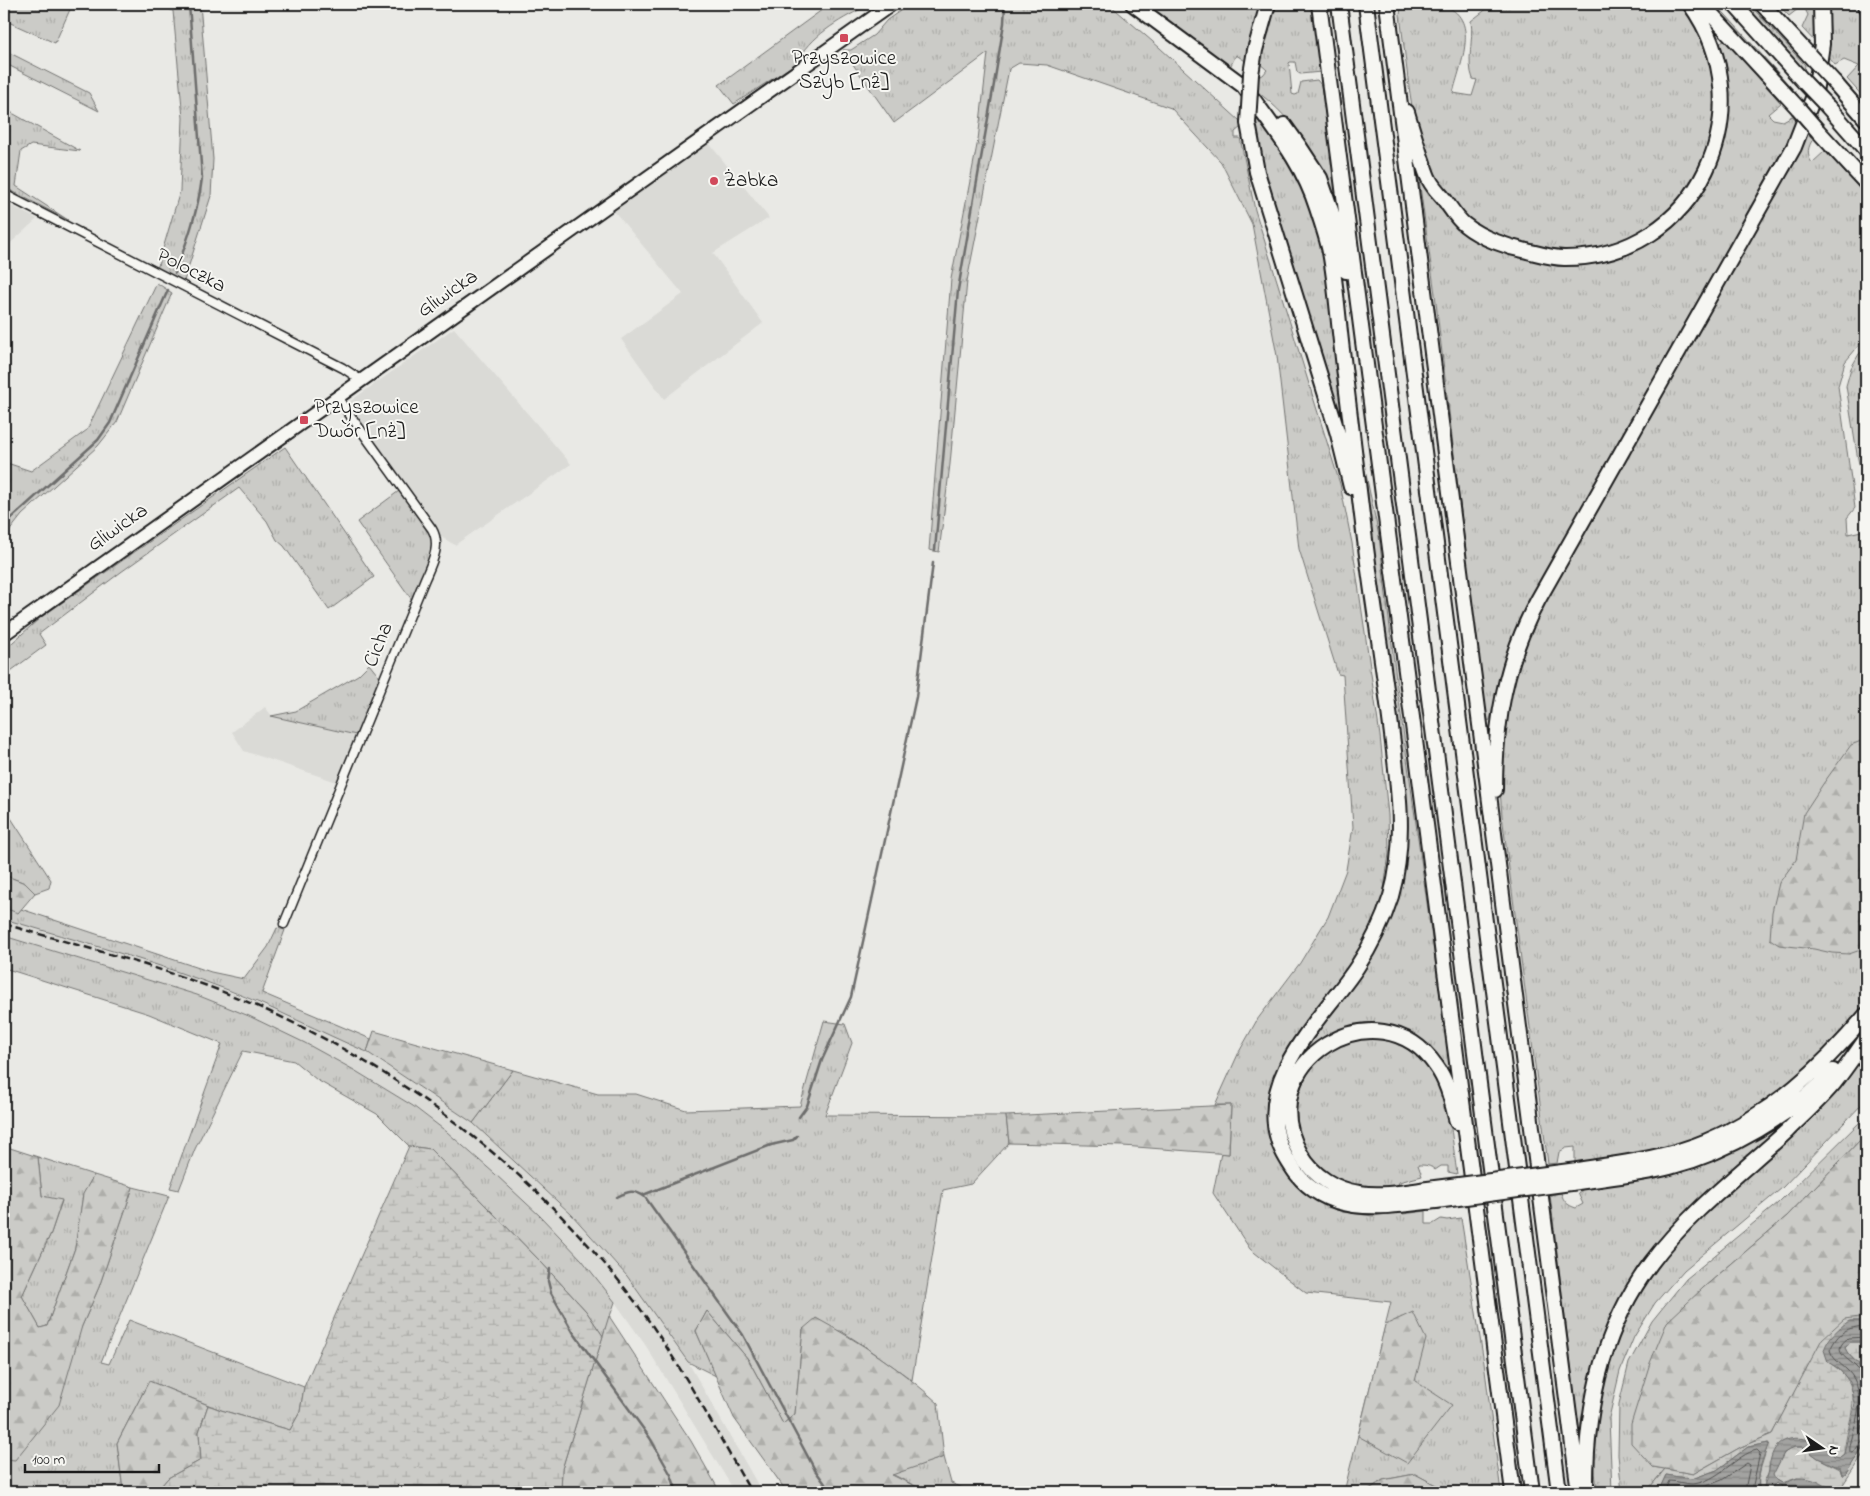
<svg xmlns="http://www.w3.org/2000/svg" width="1870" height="1496" font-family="'Indie Flower',sans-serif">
<defs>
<pattern id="grass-tufts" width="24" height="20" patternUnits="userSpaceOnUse" patternTransform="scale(1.25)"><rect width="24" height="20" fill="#cbcbc7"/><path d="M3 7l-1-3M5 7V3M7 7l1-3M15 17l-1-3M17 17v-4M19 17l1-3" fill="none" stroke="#aeaeaa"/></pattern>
<pattern id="forest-firs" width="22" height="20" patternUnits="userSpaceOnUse" patternTransform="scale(1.25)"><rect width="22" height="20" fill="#cbcbc7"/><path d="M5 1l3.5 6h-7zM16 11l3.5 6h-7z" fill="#aeaeaa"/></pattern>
<pattern id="wetland-marsh" width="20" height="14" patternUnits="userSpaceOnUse" patternTransform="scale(1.25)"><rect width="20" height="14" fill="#cbcbc7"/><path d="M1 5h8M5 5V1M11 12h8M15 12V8" fill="none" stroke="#aeaeaa"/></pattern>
<pattern id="water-rules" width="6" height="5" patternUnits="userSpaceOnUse" patternTransform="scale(1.25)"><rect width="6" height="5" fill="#a3a3a1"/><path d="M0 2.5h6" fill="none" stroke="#848482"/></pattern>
</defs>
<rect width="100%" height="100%" fill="#e9e9e5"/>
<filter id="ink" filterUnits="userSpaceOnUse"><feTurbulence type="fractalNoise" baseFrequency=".02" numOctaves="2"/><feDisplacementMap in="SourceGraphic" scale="10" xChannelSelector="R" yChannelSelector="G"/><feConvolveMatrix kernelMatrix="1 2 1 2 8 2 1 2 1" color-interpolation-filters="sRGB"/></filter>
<g filter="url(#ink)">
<path fill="#dadad6" d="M708,142L769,218L713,253L763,323L664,399L621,339L683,294L614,211Z
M4,202L37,219L4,249Z
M454,328L571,464L455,545L441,537L349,402Z
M265,707L272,716L356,735L337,782L244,751L232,732Z
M4,919L118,953L186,974L283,1014L367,1052L473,1123L572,1215L627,1276L688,1362L762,1492H735L646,1346L615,1302L495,1174L447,1132L413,1106L354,1070L248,1016L197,995L4,936Z"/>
<path fill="url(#grass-tufts)" stroke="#747472" d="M4,4H68L72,5L55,43L4,20Z
M158,4H200L213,159L211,196L184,281L157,269L180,191L183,118L173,11Z
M830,4H860L863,8C839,20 809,37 798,62L734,104L719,85Z
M910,4H1109L1160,48L1240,121L1241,127L1235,132V138H1240L1255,210L1340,484L1352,543L1380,736L1388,815L1389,854L1383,896L1364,944L1287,1054L1270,1090L1268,1126L1276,1153L1294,1181L1315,1199L1342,1212L1373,1216L1403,1212V1214L1426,1211V1224H1433L1441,1219L1447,1220L1461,1218L1484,1363L1501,1492H1449L1415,1474L1383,1480L1365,1492H1344L1391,1302L1306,1293L1250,1249L1213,1193L1221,1153L1229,1154L1231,1105H1215L1239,1052L1257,1020L1300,963L1328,917L1346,870L1353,827L1343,675L1338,674L1299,549L1277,356L1252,224L1221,162L1171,108L1047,65L1019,63L1009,69L967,281L950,464L939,552L929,550L951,279L978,140L988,53L894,123L843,50H851L874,35L887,20Z
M1144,4H1263L1247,62L1236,55L1230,67Z
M1274,4H1312L1321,72L1300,74L1297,72L1295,62H1290L1289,63L1292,94L1295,95L1298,94L1301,82L1317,80L1321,85L1339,207L1336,208C1314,157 1301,124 1255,90L1256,77L1263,75L1267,70L1258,62Z
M1411,4C1421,4 1433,2 1442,5C1482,17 1460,64 1453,93L1472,96L1477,80L1473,79C1466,61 1474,40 1471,21L1493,4H1682L1693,22L1709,56L1716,95L1715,125L1696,180L1673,210L1642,233L1615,245L1591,252L1539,251L1489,233L1472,221L1456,206L1438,185L1415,126L1409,87L1400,15L1401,7Z
M1709,4H1716L1798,95L1797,99Z
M1743,4H1749L1805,65L1804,71Z
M1778,4H1816L1817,44L1802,28L1808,15L1803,5L1789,16Z
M1828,4H1859L1866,19V100L1847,79L1859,66L1844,60L1835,65L1827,55L1830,31Z
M1724,39L1781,103L1768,114L1773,119L1783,121L1792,116L1798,121C1713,286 1618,445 1527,605L1506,654L1490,720L1486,722L1435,294L1417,165L1456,220L1557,263L1590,262L1625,252L1686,211L1706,184L1720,155L1727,126L1728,100L1725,69L1719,45Z
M4,50L89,93L99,111L8,65L5,109L80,151L31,145L21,151L16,186L68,220L4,187Z
M1254,112L1296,172L1320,232L1325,263L1349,455L1261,168L1256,138Z
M1806,132L1813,139C1808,147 1806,154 1812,163L1825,151L1866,196V337L1845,362L1838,386L1855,508L1847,518L1848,534L1866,530V1004C1848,1025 1831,1049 1811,1068C1770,1106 1712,1138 1658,1151C1631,1158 1602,1160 1575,1165V1147L1566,1148L1559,1152L1557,1163L1548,1164L1502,815L1499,777L1505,707L1527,635Z
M157,283L172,293L117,422L98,446L22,515L4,538V462L31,471L87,430Z
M1866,348V500L1857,454L1846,386L1851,368L1859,354Z
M285,447L374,577L329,610L284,546L277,540L267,521L239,488L121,572L39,634L46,645L4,676V650L40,618Z
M1365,470L1379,536L1397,687L1450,1068C1443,1066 1439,1057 1434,1052C1430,1047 1425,1043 1420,1039C1391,1020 1349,1020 1321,1039C1315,1043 1311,1048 1306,1052L1303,1050L1398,885L1383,628Z
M399,491L434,536L431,554L412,600L357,522Z
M369,664L381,679L356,735L271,716L296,711L358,675Z
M11,818L51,880L49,888L35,893L25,883L4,875V821Z
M4,908L18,912L21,909L211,972L244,979L268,947L277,928L285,930L262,993L371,1039L367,1052C320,1032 275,1008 228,990C155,962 79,941 4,919Z
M4,936L197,995L249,1016L305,1043L354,1070L413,1106L447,1132L495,1174L540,1216L582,1260L615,1302L603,1336L586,1311L541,1262L430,1149L409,1146L377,1114L317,1080L294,1061L243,1051L195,1149L179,1190L170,1188L222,1044L149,1014L4,968Z
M824,1021L845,1024L852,1043L825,1115L1006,1116L1009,1143L971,1184L943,1190L912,1380L866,1347L841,1331L803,1329L795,1414L783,1424L748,1359L707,1311L696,1331L716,1376L688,1362L627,1276L572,1215L473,1123L513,1070L598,1094H636L686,1110L800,1106Z
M1364,1037C1371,1038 1380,1037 1387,1039C1450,1057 1449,1120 1457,1174L1448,1172V1166H1441L1435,1170C1430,1165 1425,1165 1418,1165L1422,1176L1399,1182L1397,1188C1388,1188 1378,1190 1370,1189C1353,1187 1329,1179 1317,1166C1290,1137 1290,1090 1317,1062C1325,1054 1335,1046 1345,1041C1351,1039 1358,1039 1364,1037Z
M1866,1055V1100L1782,1188L1684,1270L1655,1303L1634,1337L1620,1371L1609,1418L1612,1492H1597C1585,1391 1618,1307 1685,1232C1706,1209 1732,1189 1755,1168C1795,1132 1832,1096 1866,1055Z
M1794,1115L1670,1229L1637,1273L1598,1355L1580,1439L1550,1195L1561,1193C1564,1202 1567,1205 1576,1208L1583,1204L1578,1193L1586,1187L1681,1170L1720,1157Z
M1866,1116V1134L1787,1216L1703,1288L1653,1467L1665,1469L1646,1492H1622L1618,1455L1619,1404L1629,1363L1652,1321L1686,1279L1778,1203Z
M38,1157L94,1175L83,1195L75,1248L47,1326L40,1328L22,1296L51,1233L62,1201L42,1196Z
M133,1187L169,1196L101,1362L109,1364L129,1320L304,1387L300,1412L290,1430L221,1410L149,1381L117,1443L123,1490L137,1492H4V1459H15L82,1326L99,1287Z
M944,1457L951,1483L972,1492H927L892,1474Z"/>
<path fill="url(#forest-firs)" stroke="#747472" d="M1866,739V948L1849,954L1832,953L1814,949L1779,945L1770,939L1772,912L1779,883L1796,860L1804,813L1823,784L1851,745Z
M4,875L25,883L35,893L18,913L4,908Z
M374,1031L513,1070L473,1123L367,1052Z
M1231,1105L1229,1154L1123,1146L1009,1143L1006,1116Z
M1866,1134V1317H1860L1823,1339L1772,1434L1741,1447L1693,1474L1653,1467L1631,1443V1424L1650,1363L1667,1322L1703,1288L1787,1216Z
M7,1147L38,1157L42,1196L62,1200L51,1233L22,1296L40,1328L47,1326L75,1248L83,1194L94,1175L133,1187L99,1287L82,1326L59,1405L15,1460L4,1459V1157Z
M707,1311L748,1359L783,1424L795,1414L803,1329L816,1318C860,1342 901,1369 938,1403L944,1457L892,1475L927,1492H787L734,1418L696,1331Z
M1413,1312L1426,1339L1415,1381L1452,1405L1407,1463L1358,1436L1385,1325Z
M609,1316L691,1441L720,1492H561L562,1469Z
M149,1381L208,1405L199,1432L201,1460L168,1478L156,1492C144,1492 134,1490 123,1490L117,1443Z
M1415,1474L1449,1492H1365L1383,1480Z"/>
<path fill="url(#wetland-marsh)" stroke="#747472" d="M409,1146L430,1149L541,1262L586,1311L603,1336L562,1469L561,1492H156L168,1478L201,1460L199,1432L208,1405L221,1410L290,1430L300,1412L304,1387Z
M1860,1317H1866V1321H1850L1828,1362C1870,1387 1847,1417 1844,1454L1840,1457L1834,1456L1831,1450L1802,1438L1769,1466V1473L1764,1481L1769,1490L1776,1483L1783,1486L1778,1492H1760C1755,1475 1765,1459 1768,1443L1748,1447L1717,1470L1692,1479L1666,1475L1658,1492H1646L1665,1469L1693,1474L1741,1447L1772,1434L1822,1339L1844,1319Z
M1850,1342H1866V1373C1860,1363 1849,1358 1845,1348Z
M1866,1442V1450L1838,1492H1832L1827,1486L1797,1478L1782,1483L1775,1479L1772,1475L1784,1453L1794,1447H1803L1818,1458L1840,1469L1842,1475H1845Z"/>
<path fill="url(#water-rules)" stroke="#6d6d6c" d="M1849,1321H1866V1342H1850L1845,1348C1849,1358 1860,1363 1866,1373V1442L1845,1475H1842L1840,1468L1818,1458L1803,1447H1794L1784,1453L1773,1475L1775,1479L1782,1483C1788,1483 1793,1479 1798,1478C1810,1477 1825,1483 1832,1492H1778L1782,1486L1776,1483L1769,1490L1764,1489C1764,1482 1767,1480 1768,1474C1770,1469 1769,1463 1771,1458C1776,1438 1795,1435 1812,1441C1821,1444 1830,1448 1834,1456L1840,1457L1844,1454L1855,1403L1850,1382L1839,1369L1828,1362L1824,1350C1828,1337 1839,1328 1849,1321Z
M1769,1443C1763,1458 1755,1476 1760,1492H1658L1666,1475L1692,1479L1717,1470L1748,1447Z"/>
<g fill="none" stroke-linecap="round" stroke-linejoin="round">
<path stroke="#525251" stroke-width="1" d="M1866,1326C1847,1327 1838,1332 1830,1350C1833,1362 1848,1367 1854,1379C1863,1397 1858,1416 1853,1433C1852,1440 1849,1446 1850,1452L1853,1453L1861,1442L1866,1440
M1866,1337L1848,1338C1830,1352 1847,1357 1857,1368C1861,1372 1860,1374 1866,1375
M1866,1381L1862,1383L1866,1404L1860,1432L1862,1434H1866
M1664,1492L1669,1481C1677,1481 1685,1484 1692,1484C1719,1482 1736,1454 1757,1450L1760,1453L1753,1485L1754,1492
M1670,1492L1673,1488L1696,1490L1722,1480L1747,1463L1750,1465L1746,1485L1748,1492"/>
<path stroke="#6d6d6c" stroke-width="2.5" d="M175,273C187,242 198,211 202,178L189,4
M4,525L98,440L110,423L168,290
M935,550L958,290L994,84L1004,23L1005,4
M799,1117L807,1106L822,1060L851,997L916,697L933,563
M643,1195L771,1145L793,1140L797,1136
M617,1197C628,1191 634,1189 645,1197L743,1335L815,1470L831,1492
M550,1269L548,1281L551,1293L573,1332L650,1438L671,1475L677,1492"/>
<g stroke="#1c1c1c" stroke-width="11">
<path id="street" d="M4,194L343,368L361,380
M284,924L424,581C431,564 442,546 432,529L337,397"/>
</g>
<g stroke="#1c1c1c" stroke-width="16">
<path id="primary" d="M4,634L892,4"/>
</g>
<g stroke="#1c1c1c" stroke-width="18">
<path id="highway" d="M1133,4L1249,90
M1319,4L1513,1492
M1339,4L1532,1492
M1366,4L1559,1492
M1387,4L1579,1492
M1702,4L1798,108
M1734,4L1804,82
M1762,4L1809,55
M1865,4L1866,6
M1251,74L1255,50L1268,4
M1834,82L1866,119
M1243,85C1271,126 1302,160 1317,208C1322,223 1327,238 1330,252C1336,284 1338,318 1342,350C1349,411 1357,472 1364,532C1372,597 1383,662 1391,727C1398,784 1407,840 1391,896C1383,921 1371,946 1357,967C1324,1017 1258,1073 1278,1139C1281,1151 1289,1163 1296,1173C1331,1218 1388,1206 1436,1201
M1828,107L1866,150
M1407,112C1412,129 1417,146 1423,163C1425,169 1427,176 1430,181C1433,187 1439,193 1444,199C1450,207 1457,219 1465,225C1481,238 1507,247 1527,251C1539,254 1552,258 1564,258C1698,259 1766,109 1690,4
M1248,123L1257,172L1338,434L1351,487
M1284,125L1299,146L1320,178L1339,234L1346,271
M1818,131L1866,183
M1495,790C1495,721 1505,661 1538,600L1794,147L1815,93L1822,44L1821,4
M1570,1171C1615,1164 1665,1159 1707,1141C1772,1114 1822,1068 1866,1015
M1571,1183C1604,1178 1638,1175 1670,1167C1728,1152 1792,1115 1833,1071
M1435,1188C1410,1191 1384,1197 1359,1193C1336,1190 1313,1176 1301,1155C1247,1062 1379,983 1436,1066C1448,1082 1452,1103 1457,1122
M1586,1492C1585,1409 1601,1330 1651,1263C1689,1212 1741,1173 1787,1131C1803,1115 1821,1099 1835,1082C1846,1068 1856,1053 1866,1039"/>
</g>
<use href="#street" stroke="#f6f6f2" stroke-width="8"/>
<use href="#primary" stroke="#f6f6f2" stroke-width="12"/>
<use href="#highway" stroke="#f6f6f2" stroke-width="14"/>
<path stroke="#1c1c1c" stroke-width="2.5" stroke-dasharray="8 4" stroke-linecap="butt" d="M4,924C73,944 143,962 210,987C368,1046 512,1149 619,1281C671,1345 710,1421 751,1492"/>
<g stroke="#1c1c1c" stroke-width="18" stroke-linecap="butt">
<path id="highway-bridge" d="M1809,55L1834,82
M1804,82L1828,107
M1798,108L1818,131
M1248,123L1251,74
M1435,1188L1570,1171
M1436,1201L1571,1183"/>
</g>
<use href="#highway-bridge" stroke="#f6f6f2" stroke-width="14"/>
</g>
</g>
<g fill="#d1495b" stroke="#f6f6f2" stroke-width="2">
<rect x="839" y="33" width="10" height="10" rx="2.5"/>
<circle cx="714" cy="181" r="5"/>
<rect x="299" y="415" width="10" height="10" rx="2.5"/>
</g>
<g text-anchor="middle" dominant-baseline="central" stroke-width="4" stroke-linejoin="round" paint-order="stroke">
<g font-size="21" fill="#1c1c1c" stroke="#f6f6f2" text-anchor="start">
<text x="844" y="59" text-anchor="middle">Przyszowice<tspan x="844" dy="24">Szyb [nż]</tspan></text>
<text x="724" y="181">Żabka</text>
<text x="314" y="408">Przyszowice<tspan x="314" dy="24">Dwór [nż]</tspan></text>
</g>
<g font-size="21" fill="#1c1c1c" stroke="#f6f6f2">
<text transform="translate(191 271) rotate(27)">Poloczka</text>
<text transform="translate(448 294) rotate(-35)">Gliwicka</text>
<text transform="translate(118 528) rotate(-35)">Gliwicka</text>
<text transform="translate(379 645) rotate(-68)">Cicha</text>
</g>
</g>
<rect width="1870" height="1496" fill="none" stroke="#f6f6f2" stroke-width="20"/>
<rect x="10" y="10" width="1850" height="1476" fill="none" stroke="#1c1c1c" stroke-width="2" filter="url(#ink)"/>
<g transform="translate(1822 1448) rotate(103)" stroke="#f6f6f2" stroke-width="4" paint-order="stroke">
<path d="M0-4L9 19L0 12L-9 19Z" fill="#1c1c1c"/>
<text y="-8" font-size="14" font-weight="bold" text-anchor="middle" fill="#1c1c1c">N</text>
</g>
<path d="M25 1464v8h134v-8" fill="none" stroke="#1c1c1c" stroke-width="2.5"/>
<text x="32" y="1464" font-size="15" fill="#1c1c1c" stroke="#f6f6f2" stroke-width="4" paint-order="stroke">100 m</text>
</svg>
